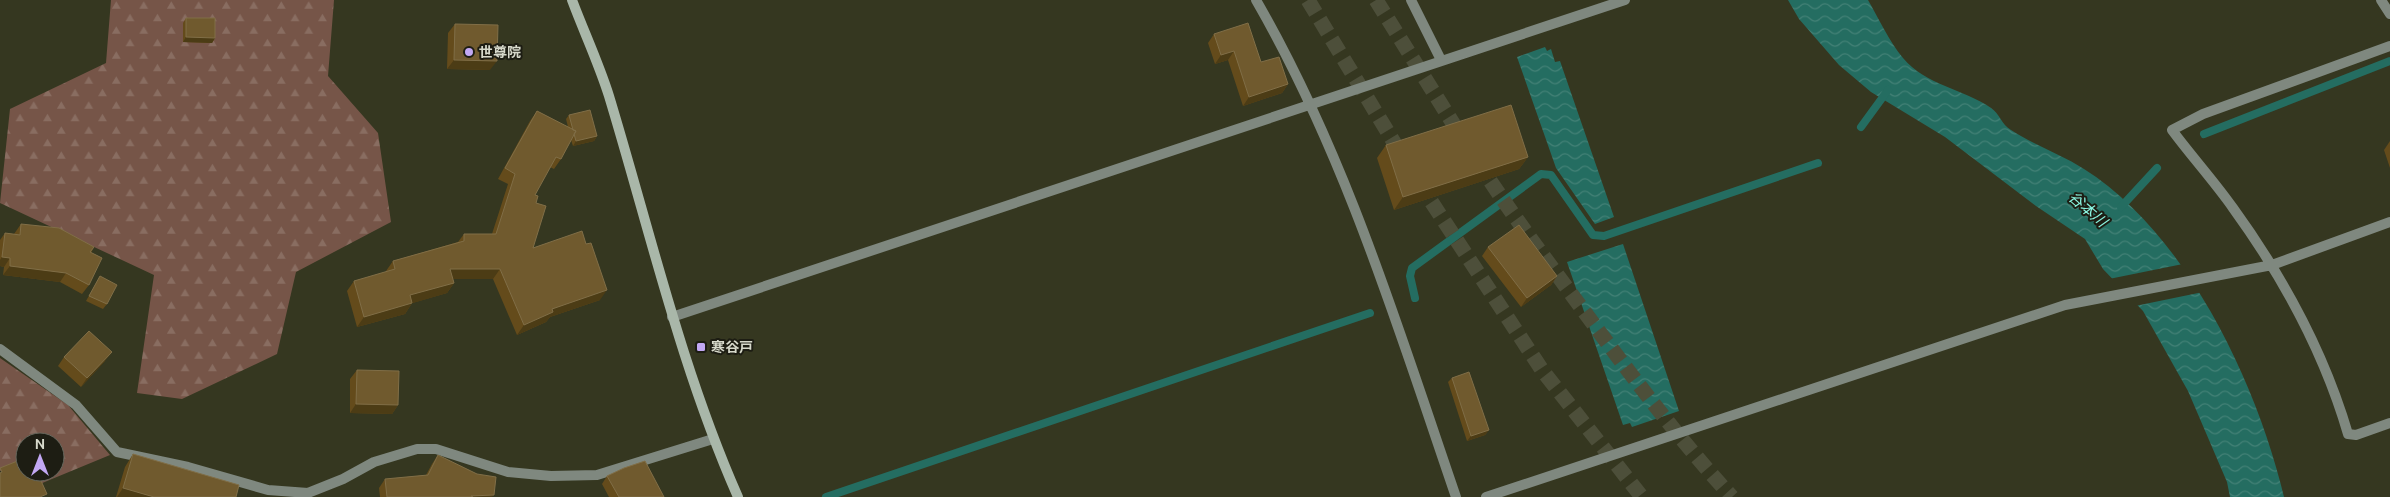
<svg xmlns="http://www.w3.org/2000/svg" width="2390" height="497" font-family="Ubuntu,'Noto Sans JP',sans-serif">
<defs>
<pattern id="forest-firs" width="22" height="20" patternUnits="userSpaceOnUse" patternTransform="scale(1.25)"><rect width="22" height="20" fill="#765548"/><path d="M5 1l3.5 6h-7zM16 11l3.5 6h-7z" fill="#896d61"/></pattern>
<pattern id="water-waves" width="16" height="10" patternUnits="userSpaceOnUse" patternTransform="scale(1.25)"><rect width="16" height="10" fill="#246d61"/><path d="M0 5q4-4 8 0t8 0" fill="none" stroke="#438176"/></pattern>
</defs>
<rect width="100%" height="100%" fill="#353720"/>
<path fill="url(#forest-firs)" d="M111,0H334L328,76L378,133L391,222L296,272L277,354L182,399L137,393L154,275L0,203L10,109L106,63Z
M0,358L68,405L110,455L35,486L28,472H55V442H25V465L0,471Z"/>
<path fill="url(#water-waves)" d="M1788,0H1868C1879,19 1889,41 1903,58C1925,85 1964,89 1991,108C1999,113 2002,125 2011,130C2034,145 2061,154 2084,169C2186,233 2257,383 2284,497H2230L2227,482L2188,391L2143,311L2103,269L2085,239L2036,206L1945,137L1871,92L1839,65L1799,19Z
M1545,47L1547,51L1551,49L1555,62L1560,61L1614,217L1595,224L1556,168L1517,57Z
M1623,244L1679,411L1632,427L1630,423L1623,425L1567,262Z"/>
<path fill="#353720" d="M2183,264L2203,292L2135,306L2109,279Z"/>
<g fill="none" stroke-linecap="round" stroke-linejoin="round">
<path stroke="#246d61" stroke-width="8" d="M1861,127L1888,90
M2204,134L2390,61
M2121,207L2157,168
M1415,298L1410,276L1412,268L1541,174L1551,175L1593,235L1604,236L1818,163
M826,497L1370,313"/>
<path stroke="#4d4f3a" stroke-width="15" stroke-dasharray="15 8" stroke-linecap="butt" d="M1308,0L1404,159
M1376,0L1464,141
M1478,162C1507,208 1540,251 1572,295C1623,364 1674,434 1732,497
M1419,183L1542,370L1642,497"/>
<path stroke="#7f887f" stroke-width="10" d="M1256,0C1346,156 1398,328 1456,497
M1411,0L1441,60
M2381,0L2390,14
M2390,46L2203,114L2172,130C2192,157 2214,181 2233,208C2283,277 2324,352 2348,434L2356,435L2390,423
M672,317L1625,0
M0,349L76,405L117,452L188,467L268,490L308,493L343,479L374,462L417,449H436L508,472L551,476L597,475L713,439
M1486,497L2065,305L2272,265L2390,222"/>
<path stroke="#a9b7a9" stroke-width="10" d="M572,0C584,32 599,64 609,96C650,231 681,368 738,497"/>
</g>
<path fill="#644b1b" d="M186,18L215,38L212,43L183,42V23Z
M455,24L490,70L447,69L448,33Z
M1214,34L1261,62L1288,84L1282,93L1243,106L1228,60L1215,64L1208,43Z
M537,111L568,127L566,119L569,115L597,136L594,141L573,146L571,140L561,159L554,169L550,167L535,195L536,203L533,248L600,300L550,317L546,322L517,335L493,279H453L454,283L447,293L412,303L405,314L357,327L347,291L354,281L386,272V271L393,261L458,242L464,234H492L508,184L498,179L530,121Z
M2390,141V168L2384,150Z
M1386,145L1528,157L1519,169L1394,210L1377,158Z
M21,224L94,247L91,253L89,285L82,294L60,282L3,275L4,267L0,266V240L5,233L14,234Z
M1488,247L1557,276L1551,285L1521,307L1482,256Z
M100,276L107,304L103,309L86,301Z
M64,357L105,361L81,387L58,366Z
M357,370L398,405L392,414L350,413V379Z
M1452,378L1489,430L1485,435L1467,441L1448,382Z
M133,454L236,497H116L125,467Z
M438,455L492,497H380L379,488L385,479L426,475L432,464Z
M607,476L664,497H609L602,484Z"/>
<path fill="#4c3c15" d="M186,37L215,38L212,43L183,42Z
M1234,51L1228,60L1215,64L1221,55Z
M454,60L497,61L490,70L447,69Z
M1288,84L1282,93L1243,106L1249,97Z
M597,136L594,141L573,146L576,141Z
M1528,157L1519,169L1394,210L1403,197Z
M2,257L10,258L4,267L0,266V260Z
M10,266L66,273L60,282L3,275Z
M450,269H500L493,279H443Z
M1557,276L1551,285L1521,307L1527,298Z
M454,283L447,293L403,306L410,295Z
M607,290L600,300L550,317L546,322L517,335L524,325L552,309Z
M412,303L405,314L357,327L364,317Z
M112,352L105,361L81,387L87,378Z
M356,404L398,405L392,414L350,413Z
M1489,430L1485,435L1467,441L1471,436Z
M123,488L154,497H117Z
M494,495L492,497H470L471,496Z"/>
<path fill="#705a2e" stroke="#806e47" d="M186,18H215V38L186,37Z
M1248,23L1261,62L1279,57L1288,84L1249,97L1234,51L1221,55L1214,34Z
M455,24L498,25L497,61L454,60Z
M1511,105L1528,157L1403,197L1386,145Z
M590,110L597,136L576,141L574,134L576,131L573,130L569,115Z
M537,111L576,131L561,159L556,157L535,195L538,196L536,203L546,206L533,248L582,231L586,244L591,243L607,290L552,309L553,312L524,325L500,269H450L454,283L410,295L412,303L364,317L354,281L395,269L393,261L464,241V234H496L515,174L505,168Z
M21,224L59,228L94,247L90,252L102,258L89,285L66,273L10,266V258L2,257L5,233L20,235Z
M1519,225L1557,276L1527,298L1488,247Z
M100,276L117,285L107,304L89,296Z
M89,331L112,352L87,378L64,357Z
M357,370L399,371L398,405L356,404Z
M1469,372L1489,430L1471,436L1452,378Z
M133,454L239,485L236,497H154L123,488Z
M438,455L477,474L496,477L494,495L471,496L473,497H387L385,479L428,475Z
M25,458V472H37L47,494L40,497H0V473L2,472L0,468Z
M645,461L664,497H619L607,476L624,468Z"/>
<g fill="#c2a8f3" stroke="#1d1d13" stroke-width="2">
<circle cx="469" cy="52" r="5"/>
<rect x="696" y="342" width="10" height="10" rx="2.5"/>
</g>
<g text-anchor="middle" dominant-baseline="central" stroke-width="4" stroke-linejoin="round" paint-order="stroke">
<g font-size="14" font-weight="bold" fill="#d7d9cb" stroke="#1d1d13" text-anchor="start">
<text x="479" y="52">世尊院</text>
<text x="711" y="347">寒谷戸</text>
</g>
<g font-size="15" font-style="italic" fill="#8af5e1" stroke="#1d1d13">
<text transform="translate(2088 209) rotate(41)">谷本川</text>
</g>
</g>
<g transform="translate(40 457)"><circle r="24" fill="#1d1d13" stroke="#67685d"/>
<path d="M0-4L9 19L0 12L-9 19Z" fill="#c2a8f3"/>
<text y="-8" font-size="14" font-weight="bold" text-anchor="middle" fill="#d7d9cb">N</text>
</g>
</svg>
